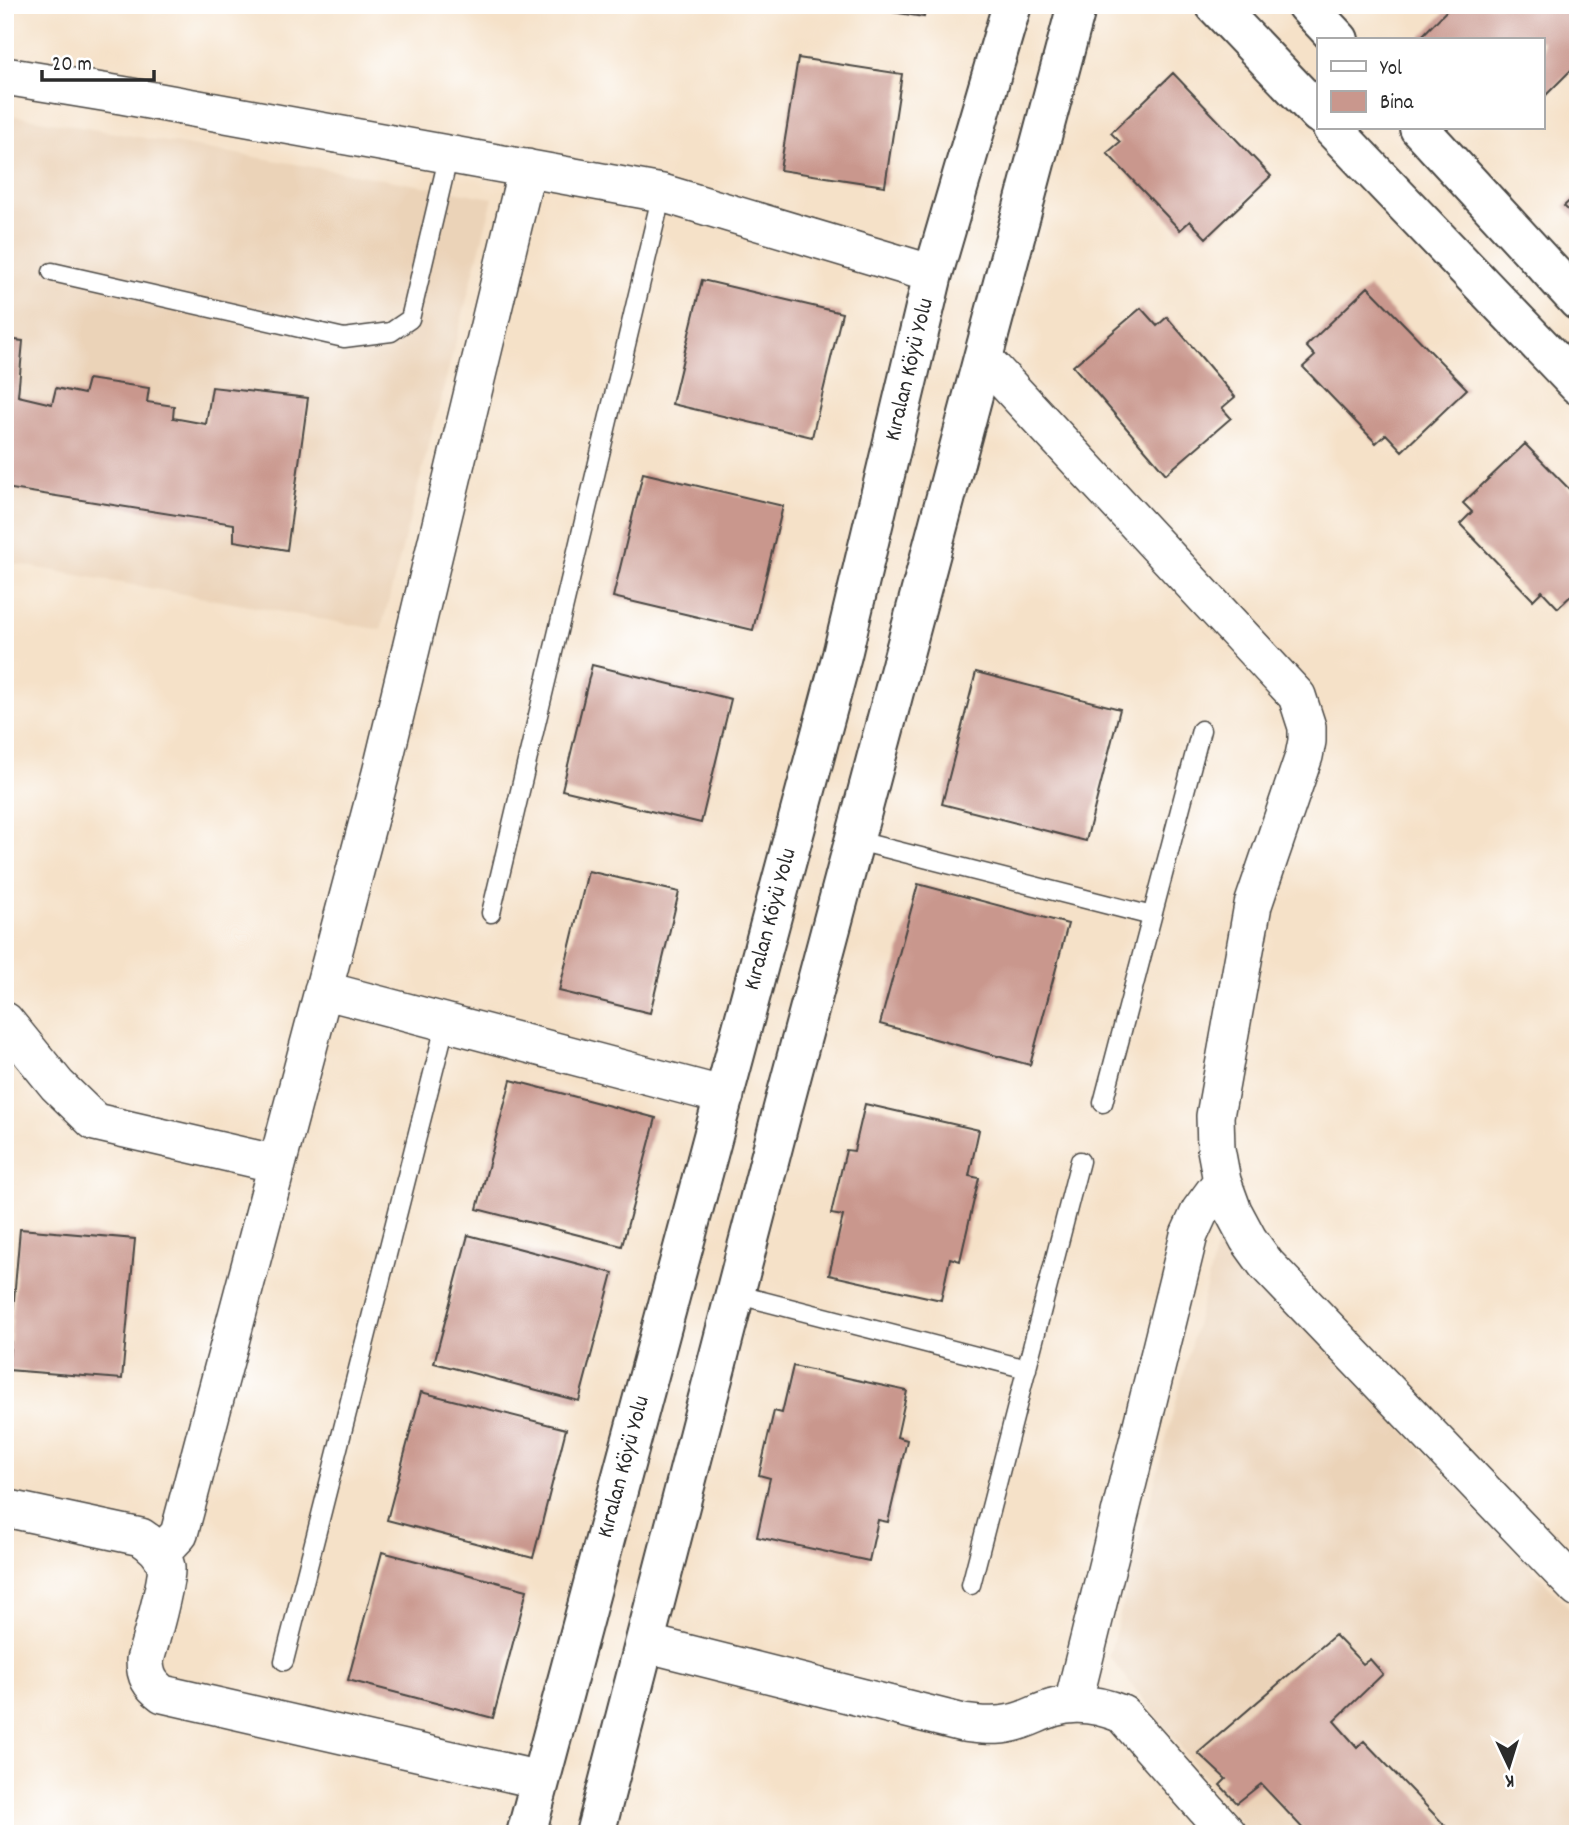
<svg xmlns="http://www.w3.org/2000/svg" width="1583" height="1839" font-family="Dekko,sans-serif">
<rect width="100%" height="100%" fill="#fff"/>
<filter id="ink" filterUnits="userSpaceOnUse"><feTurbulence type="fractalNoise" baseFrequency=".0143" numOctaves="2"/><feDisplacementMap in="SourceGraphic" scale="14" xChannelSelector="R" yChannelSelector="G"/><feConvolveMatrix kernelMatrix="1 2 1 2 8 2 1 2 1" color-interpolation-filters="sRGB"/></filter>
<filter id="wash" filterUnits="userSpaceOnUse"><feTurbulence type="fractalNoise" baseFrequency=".00686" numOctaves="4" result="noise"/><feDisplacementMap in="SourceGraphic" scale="28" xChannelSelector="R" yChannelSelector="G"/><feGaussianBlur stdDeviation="1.57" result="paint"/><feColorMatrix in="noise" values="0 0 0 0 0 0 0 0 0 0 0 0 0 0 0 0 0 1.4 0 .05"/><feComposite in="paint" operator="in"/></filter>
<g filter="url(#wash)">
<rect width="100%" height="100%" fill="#f5e1c8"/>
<path fill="#ebd3b8" d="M5,114L493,198L381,630L5,562Z
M1220,1234L1578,1617V1834H1249L1109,1656Z"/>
<g id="blocks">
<path fill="#c9978d" d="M849,5H926L924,17Z
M1452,5H1578V63L1543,98V40H1418Z
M798,58L902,74L885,186L780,170Z
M1173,73L1271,176L1206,238L1190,221L1180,230L1107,153L1120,142L1111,133Z
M1578,193V220L1564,206Z
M702,280L842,313L812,437L672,404Z
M1368,287L1467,389L1402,451L1386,434L1376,443L1303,367L1315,356L1306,346Z
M1141,308L1157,326L1167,317L1235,397L1222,408L1231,418L1166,474L1073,366Z
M5,339L23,341L18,396L52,404L56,388L84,394L88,379L149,388L147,402L174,406L173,418L206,424L212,387L308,398L287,550L234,541V524L5,488Z
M1525,444L1578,498V589L1558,608L1542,591L1533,600L1460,524L1472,512L1463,503Z
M643,473L783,506L753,630L613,597Z
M592,665L731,699L701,823L562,790Z
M976,672L1120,709L1086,841L942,804Z
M588,871L679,892L650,1013L559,991Z
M918,884L1068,924L1030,1065L880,1024Z
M511,1080L656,1118L622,1246L477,1209Z
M865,1104L979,1130L969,1176L979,1178L960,1261L950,1258L941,1300L829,1275L843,1216L831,1214L846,1150L854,1151Z
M20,1229L135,1239L122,1379L8,1370Z
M468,1235L613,1273L579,1401L434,1363Z
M793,1366L907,1391L897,1437L907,1440L888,1522L878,1520L869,1561L757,1537L770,1478L759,1475L774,1411L782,1413Z
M421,1392L566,1429L533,1558L387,1520Z
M382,1552L527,1590L493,1718L348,1680Z
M1335,1635L1363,1664L1370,1659L1383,1674L1334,1721L1357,1747L1364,1741L1453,1834H1308L1261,1784L1237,1803L1220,1785L1226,1779L1198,1753Z"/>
</g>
</g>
<g filter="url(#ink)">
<use href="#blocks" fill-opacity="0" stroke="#494643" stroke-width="2"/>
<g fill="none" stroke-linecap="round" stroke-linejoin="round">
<g stroke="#494643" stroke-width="21">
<path id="lane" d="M52,272L344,338L391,332L410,319L449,154
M854,840L1152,916
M491,913L662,193
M1103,1103L1201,730
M735,1294L1027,1369
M971,1585L1080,1161
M284,1661L446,1022"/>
</g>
<g stroke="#494643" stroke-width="40">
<path id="street" d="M5,76L121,95L662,193L933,274
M983,358L1297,696L1307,727V741L1304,756L1253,905L1215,1116L1216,1149L1222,1181L1233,1211L1248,1239L1266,1264L1578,1589
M323,990L725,1096
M5,1021L57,1085L95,1122L277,1164
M5,1508L141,1537C152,1544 163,1553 166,1567C168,1580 150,1643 145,1660C145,1676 150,1685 163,1694L540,1780
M160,1554L179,1534L381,773L527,168
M645,1643L963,1723C979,1725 996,1727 1012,1723C1027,1720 1039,1712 1053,1708C1077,1700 1100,1705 1122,1714L1228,1834
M1073,1704L1189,1235L1200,1211L1222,1181"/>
</g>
<g stroke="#494643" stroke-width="42">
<g id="secondary">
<path d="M1215,5L1319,114"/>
<path d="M1306,5L1339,40"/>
<path d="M1332,128L1578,385"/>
<path d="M1419,128L1578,301"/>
<path id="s1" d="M526,1834L842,655L933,274L1012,5"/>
<path d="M595,1834L783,1108L1077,5"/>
</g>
</g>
<use href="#lane" stroke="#fff" stroke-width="18"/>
<use href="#street" stroke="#fff" stroke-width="37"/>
<use href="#secondary" stroke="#fff" stroke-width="38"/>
</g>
</g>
<g text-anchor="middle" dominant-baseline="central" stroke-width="7" stroke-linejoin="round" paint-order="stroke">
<g font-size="23" fill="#2b2b2b" stroke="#fff">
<text stroke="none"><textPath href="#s1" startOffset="1514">Kıralan Köyü Yolu</textPath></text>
<text stroke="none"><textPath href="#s1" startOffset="947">Kıralan Köyü Yolu</textPath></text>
<text stroke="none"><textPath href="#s1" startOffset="380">Kıralan Köyü Yolu</textPath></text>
</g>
</g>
<rect width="1583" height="1839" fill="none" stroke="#fff" stroke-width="28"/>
<rect x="1317" y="38" width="228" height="91" fill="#ffffff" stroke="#aaaaaa" stroke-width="2"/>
<rect x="1331" y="61" width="35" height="10" fill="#ffffff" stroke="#aaaaaa" stroke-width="2"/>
<text x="1380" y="74" font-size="21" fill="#2b2b2b">Yol</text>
<rect x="1331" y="91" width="35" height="21" fill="#c9978d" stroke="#aaaaaa" stroke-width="2"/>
<text x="1380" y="108" font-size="21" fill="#2b2b2b">Bina</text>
<g transform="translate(1509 1766) rotate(176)" stroke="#ffffff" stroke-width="5" paint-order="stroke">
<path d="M0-5L12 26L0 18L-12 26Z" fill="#2b2b2b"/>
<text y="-10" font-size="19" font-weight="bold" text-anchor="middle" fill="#2b2b2b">K</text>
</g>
<path d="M42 70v10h112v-10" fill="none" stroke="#2b2b2b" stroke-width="3.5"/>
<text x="52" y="70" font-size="21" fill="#2b2b2b" stroke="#ffffff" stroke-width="5" paint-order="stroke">20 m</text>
</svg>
